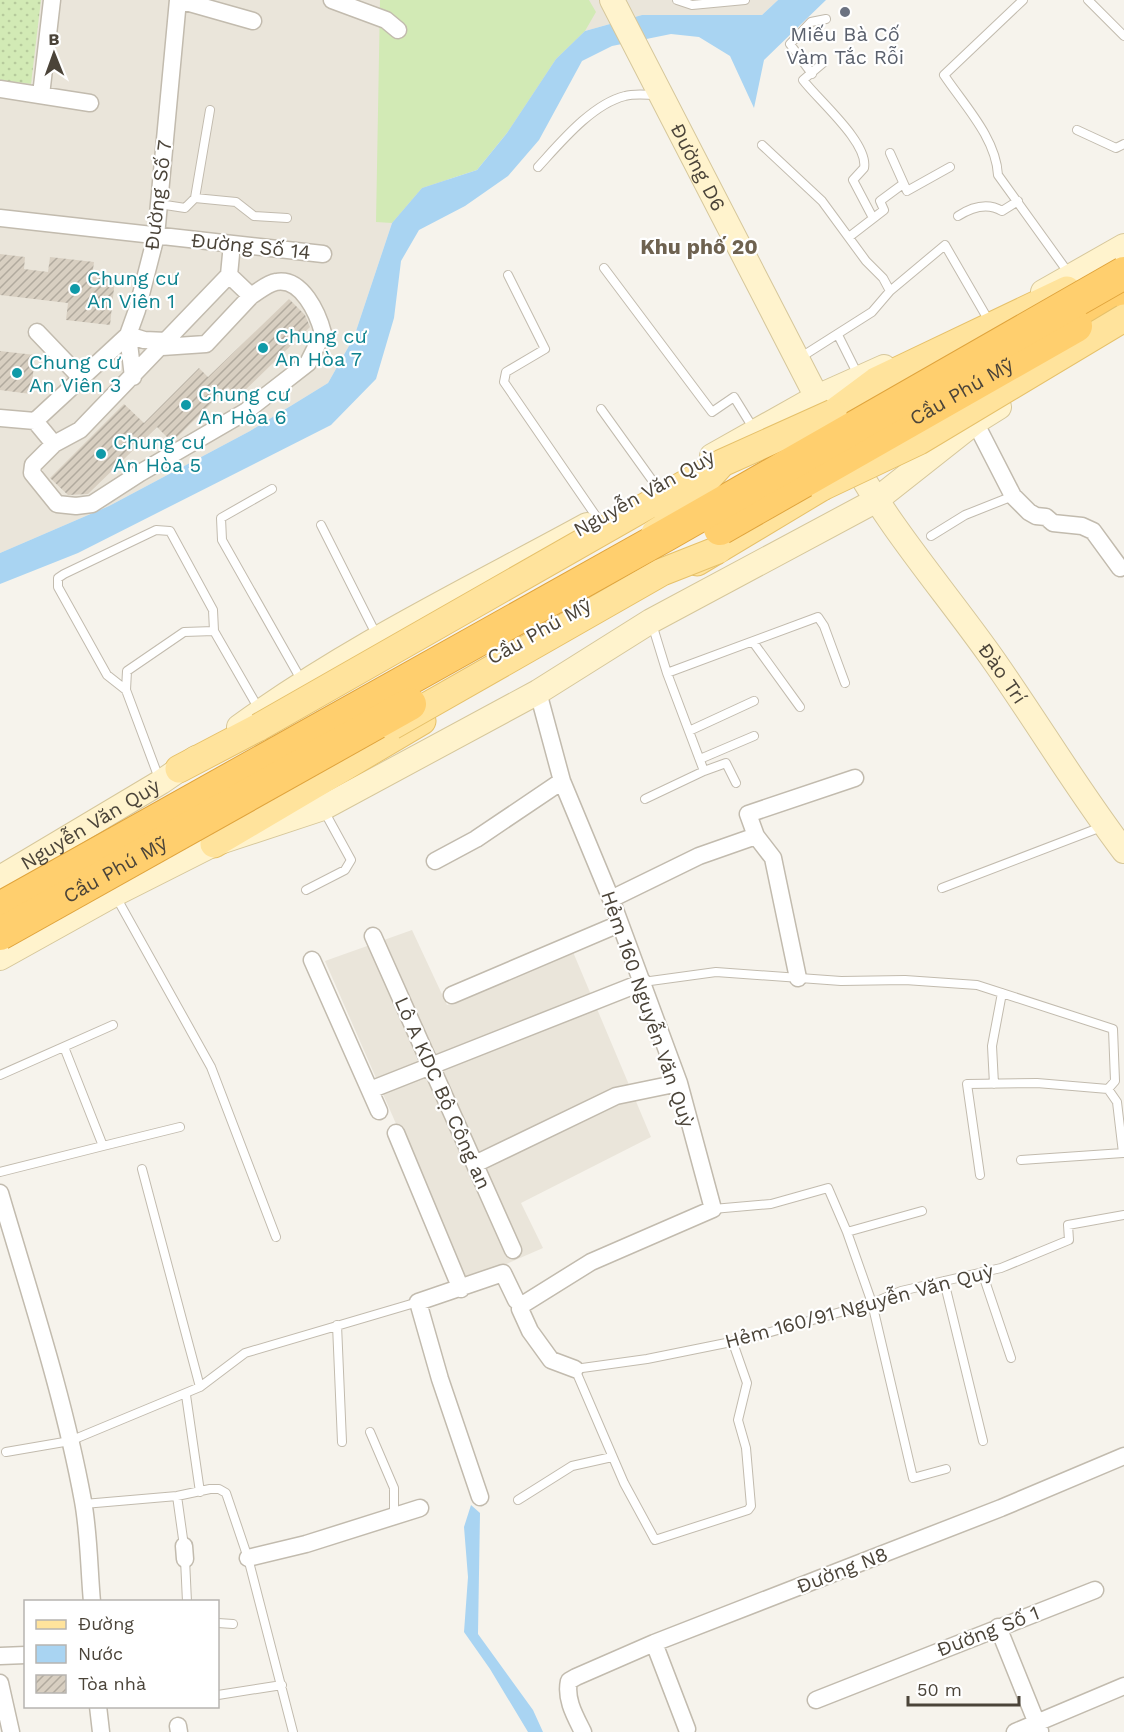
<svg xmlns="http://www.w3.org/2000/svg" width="1124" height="1732" font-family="'Work Sans',sans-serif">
<defs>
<pattern id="park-dots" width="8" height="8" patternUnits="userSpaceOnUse" patternTransform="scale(1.5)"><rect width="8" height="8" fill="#d2eab5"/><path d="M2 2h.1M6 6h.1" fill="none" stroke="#b6ca9c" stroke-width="1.8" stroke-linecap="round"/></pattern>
<pattern id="building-hatch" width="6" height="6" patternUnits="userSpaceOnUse" patternTransform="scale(1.5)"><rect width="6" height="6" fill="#d8cfc1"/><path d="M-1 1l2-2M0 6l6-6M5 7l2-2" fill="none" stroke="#b1aa9e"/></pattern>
</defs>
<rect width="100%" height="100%" fill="#f6f3ec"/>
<path fill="#eae5da" d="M0,0H778L762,15H642L585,31L507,133L392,223L354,337L328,383L250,431L109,506L0,553Z
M412,930L447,1005L573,952L651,1137L521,1203L543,1248L465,1282L325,961Z"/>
<path fill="#d2eab5" d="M380,0H589L596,12L585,31L556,59L507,133L477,170L422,188L392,223L376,222Z"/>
<path fill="url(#park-dots)" d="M0,0H41L31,84L0,80Z"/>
<path fill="#a9d4f2" d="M778,0H826L764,60L754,108L730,56L699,37L671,34L612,46L582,61L539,140L508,176L465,206L419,230L401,261L394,318L376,379L331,425L78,553L0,584V553L109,506L250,431L328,383L354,337L392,223L422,188L477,170L507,133L556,59L585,31L642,15H762Z
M471,1505L480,1513L478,1634L533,1710L543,1732H528L490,1669L464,1632L468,1577L464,1527Z"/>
<path fill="url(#building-hatch)" d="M0,254L25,257L24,269L48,272L50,257L94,262L92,277L115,279L110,325L66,320L68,303L0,295Z
M289,299L305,315L310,327L238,397L228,387L172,442L157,427L88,494L68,495L50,478L124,404L144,423L199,368L208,377Z
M0,351L35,355L31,394L0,390Z"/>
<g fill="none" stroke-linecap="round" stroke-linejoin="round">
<g stroke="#c2bbae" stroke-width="10">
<path id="lane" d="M677,0L692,5L745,0
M1023,0L944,75C964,105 996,138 998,175L1070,275
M1088,0L1124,36
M823,63L803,80C818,100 869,143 864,168L853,180L873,218
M812,74L790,44L811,22L826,19
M1077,130L1116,148L1124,144
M762,145L822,201L866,261L883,278L890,291
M890,153L907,191L950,167
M538,167C560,143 592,104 625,96C635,93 647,95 658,95
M195,198L236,202L254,216L287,218
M159,204L185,208L195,198L210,110
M958,216C972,207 987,202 1002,211L1018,201
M849,237L884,210L880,201L903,184
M604,268L712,412L734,397L755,431
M508,275L545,349L506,372L504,382L598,519
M838,335L858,375
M798,359L872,312L890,291L945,245L989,321
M601,409L657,487
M272,489L221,518L222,540L303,683
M321,525L377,636
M931,536L965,515L1013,496
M753,642L800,707
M667,673L818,617L824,626L845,683
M126,690L107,675L58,587V578L64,574L156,530L170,531L213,610L214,631
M689,731L754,701
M700,759L754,736
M704,771L726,763L736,783
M160,781L126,690L127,671L184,632L214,631L260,711
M645,799L704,771L667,673L652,624
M942,888L1104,826
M306,890L345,870L351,860L323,809
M115,895L211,1067L276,1237
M643,982L716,972L841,981L905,980L977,985L1113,1029L1115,1081L1108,1089L1037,1083L967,1084L980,1175
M64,1047L103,1146L180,1127
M0,1075L113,1025
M994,1084L992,1046L1002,993
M1021,1160L1123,1153L1117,1102L1108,1089
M142,1169L200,1387L245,1353L418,1302
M0,1172L103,1146
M713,1209L771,1204L828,1188L847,1232L922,1211
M847,1232L872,1303L913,1478L946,1469
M982,1272L1011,1358
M944,1281L983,1441
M337,1325L342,1442
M733,1343L747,1383L738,1420L746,1448L751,1506L748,1510L655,1540L624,1483L575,1369L647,1359L746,1339L872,1303L901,1291L1001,1268L1069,1240L1068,1225L1124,1215
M186,1395L200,1492
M370,1432L394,1488V1516
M6,1452L70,1441L200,1387
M177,1496L184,1546
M518,1500L572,1466L612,1457
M84,1504L177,1496L210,1489H219L226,1493L248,1558L293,1732
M185,1559L187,1602
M218,1623L233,1624
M218,1695L282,1685"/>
</g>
<g stroke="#c2bbae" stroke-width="19">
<path id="street" d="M179,0L253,21
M332,0L386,20L398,30
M0,89L90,103
M41,95L52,0
M0,218L323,254
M37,332L81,378
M128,335L133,377
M128,335L144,340L167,341
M162,347L206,344L251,296
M0,418L35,421L128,335L137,310L156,236L178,0
M35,421L54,444L80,430L229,275L232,244
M975,422L1013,496L1029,512L1036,516L1046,517L1053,523L1082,526L1093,531L1120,568
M54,444L33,465L32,473L57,504L76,506L92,504L140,473L245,412L308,363L323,333C318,314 302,277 276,282C268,283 259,291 251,296L229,275
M435,861L476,839L562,781
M611,899L699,856L756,836
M373,936L513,1250
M312,960L379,1111
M798,978L773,858L756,836L748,814L855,778
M452,995L619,924
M370,1090L643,982
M396,1133L461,1289
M475,1164L616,1096L679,1083
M0,1193C30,1295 64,1397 83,1501C89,1534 89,1569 92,1602
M522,1305L520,1309L530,1331L551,1360L575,1369
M480,1497L440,1379L418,1302L503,1273L516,1300L522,1305L591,1262L713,1209L679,1083L611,899L562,781L538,692
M184,1546L185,1559
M248,1558L306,1544L420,1508
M998,1627L1040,1731
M654,1643L687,1729
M0,1656L26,1655
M0,1683L11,1732
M816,1700L1095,1590
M98,1706L101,1732
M178,1726L179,1732
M583,1732C575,1716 565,1699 569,1681L576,1677L654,1643L1001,1508L1124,1456
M1015,1732L1124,1686"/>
</g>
<g stroke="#d6c79b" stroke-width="26">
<g id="secondary">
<path id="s1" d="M612,0L824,411"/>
<path d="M1043,292L1124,246"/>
<path id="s2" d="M849,454C888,526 943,589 990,655C1036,720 1076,788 1124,851"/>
<path d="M712,456L817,397L884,367"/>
<path d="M239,727C347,648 470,589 587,525"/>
<path id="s3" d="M0,878L161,782L196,758"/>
<path d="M0,958L115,894L214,844L323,808L538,692L651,621L875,501L975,422L999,407"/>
</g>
</g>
<g stroke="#e6c16a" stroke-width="29">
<path id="primary" d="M833,413L876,381L1067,290
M697,562L822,487
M179,769L259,727
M214,844L422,721"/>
</g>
<g stroke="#e0a43c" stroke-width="34">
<path id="highway" d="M1076,326L1124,300"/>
</g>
<use href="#lane" stroke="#fff" stroke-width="8"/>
<use href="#street" stroke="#fff" stroke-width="16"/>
<use href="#secondary" stroke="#fff3cd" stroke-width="24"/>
<use href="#primary" stroke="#ffe39c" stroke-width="27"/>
<use href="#highway" stroke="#ffcf6e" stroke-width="32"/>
<g stroke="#e6c16a" stroke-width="29" stroke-linecap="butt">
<path id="primary-bridge" d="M822,487L919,441L1124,318
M655,533L663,528L722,463
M392,726L662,572L718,550
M259,727L722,463L833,413"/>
</g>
<g stroke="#e0a43c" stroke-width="34" stroke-linecap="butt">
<g id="highway-bridge">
<path id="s4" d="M720,529L1076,326"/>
<path d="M0,908L666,535L1124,273"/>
<path id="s5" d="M0,934L410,704"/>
</g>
</g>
<use href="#primary-bridge" stroke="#ffe39c" stroke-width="27"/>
<use href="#highway-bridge" stroke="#ffcf6e" stroke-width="32"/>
</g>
<circle fill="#6b7280" stroke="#fff" stroke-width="2" cx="845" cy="12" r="6"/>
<g fill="#0f9aa8" stroke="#fff" stroke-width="2">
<circle cx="75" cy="289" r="6"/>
<circle cx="263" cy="348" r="6"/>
<circle cx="17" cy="373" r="6"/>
<circle cx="186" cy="405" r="6"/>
<circle cx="101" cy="454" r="6"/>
</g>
<g text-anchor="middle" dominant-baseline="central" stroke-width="4.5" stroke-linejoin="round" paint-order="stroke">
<g font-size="20" fill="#5b616d" stroke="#fff">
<text x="845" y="34">Miếu Bà Cố<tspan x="845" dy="23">Vàm Tắc Rỗi</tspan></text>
</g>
<g font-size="20" fill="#4b4439" stroke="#fff">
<text stroke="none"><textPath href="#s1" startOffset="188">Đường D6</textPath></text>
<text transform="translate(158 195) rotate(-83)">Đường Số 7</text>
<text transform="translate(251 246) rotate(6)">Đường Số 14</text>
<text stroke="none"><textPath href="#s4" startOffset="278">Cầu Phú Mỹ</textPath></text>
<text transform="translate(644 493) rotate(-29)">Nguyễn Văn Quỳ</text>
<text transform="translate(539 631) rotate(-29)">Cầu Phú Mỹ</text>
<text stroke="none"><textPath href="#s2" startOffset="268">Đào Trí</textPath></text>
<text stroke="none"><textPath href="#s3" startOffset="105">Nguyễn Văn Quỳ</textPath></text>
<text stroke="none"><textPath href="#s5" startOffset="132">Cầu Phú Mỹ</textPath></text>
<text transform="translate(648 1009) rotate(71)">Hẻm 160 Nguyễn Văn Quỳ</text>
<text transform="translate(443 1093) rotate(66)">Lô A KDC Bộ Công an</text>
<text transform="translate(859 1306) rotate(-15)">Hẻm 160/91 Nguyễn Văn Quỳ</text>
<text transform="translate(842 1570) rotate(-21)">Đường N8</text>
<text transform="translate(988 1631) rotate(-21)">Đường Số 1</text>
</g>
<g font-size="20" fill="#0d838f" stroke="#fff" text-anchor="start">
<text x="87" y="278">Chung cư<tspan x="87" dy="23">An Viên 1</tspan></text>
<text x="275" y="336">Chung cư<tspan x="275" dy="23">An Hòa 7</tspan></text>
<text x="29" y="362">Chung cư<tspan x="29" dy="23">An Viên 3</tspan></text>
<text x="198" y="394">Chung cư<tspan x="198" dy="23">An Hòa 6</tspan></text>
<text x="113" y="442">Chung cư<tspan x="113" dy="23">An Hòa 5</tspan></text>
</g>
<g font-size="21" font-weight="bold" fill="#6e6250" stroke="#fff">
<text x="699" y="246">Khu phố 20</text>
</g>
</g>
<rect x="24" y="1600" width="195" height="108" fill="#ffffff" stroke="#b7b4b0" stroke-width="1.5"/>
<rect x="36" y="1620" width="30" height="9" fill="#ffe39c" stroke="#b7b4b0" stroke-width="1.5"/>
<text x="78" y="1630" font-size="18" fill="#4b4439">Đường</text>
<rect x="36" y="1645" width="30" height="18" fill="#a9d4f2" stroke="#b7b4b0" stroke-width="1.5"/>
<text x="78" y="1660" font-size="18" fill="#4b4439">Nước</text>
<rect x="36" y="1675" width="30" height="18" fill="url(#building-hatch)" stroke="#b7b4b0" stroke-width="1.5"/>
<text x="78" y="1690" font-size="18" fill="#4b4439">Tòa nhà</text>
<g transform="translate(54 54) rotate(359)" stroke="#ffffff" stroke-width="4.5" paint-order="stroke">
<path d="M0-4.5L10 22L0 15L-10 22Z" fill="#4b4439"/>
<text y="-9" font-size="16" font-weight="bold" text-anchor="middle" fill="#4b4439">B</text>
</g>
<path d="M908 1696v9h111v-9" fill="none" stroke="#4b4439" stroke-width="3"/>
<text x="917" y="1696" font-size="18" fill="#4b4439" stroke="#ffffff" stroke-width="4.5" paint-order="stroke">50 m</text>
</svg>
